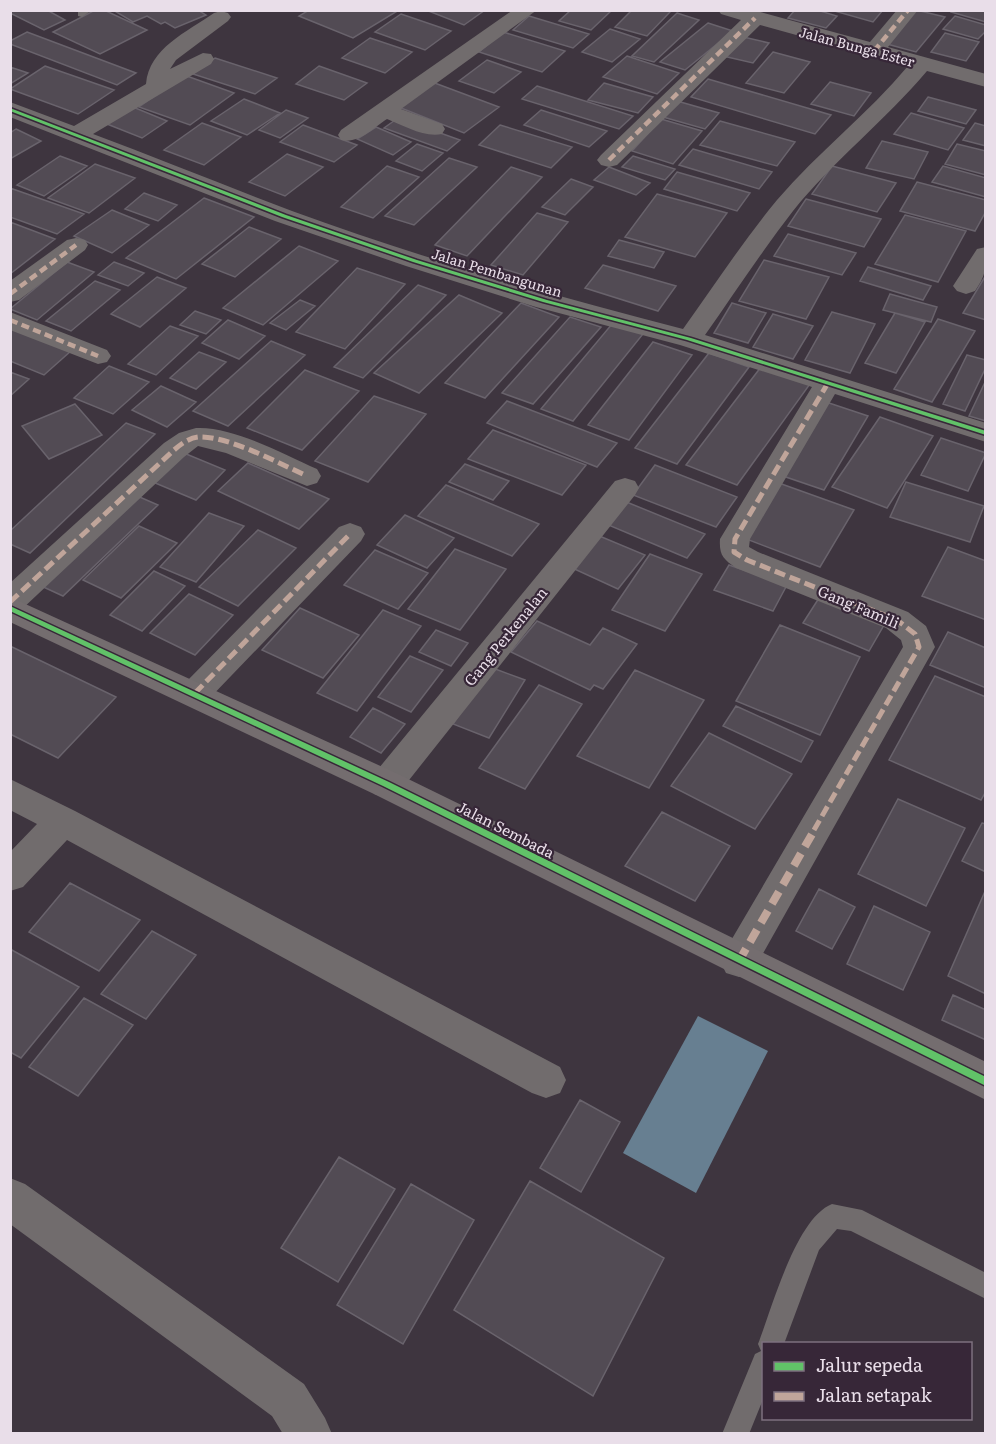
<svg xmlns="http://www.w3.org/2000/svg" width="996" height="1444" font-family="Literata,serif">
<rect width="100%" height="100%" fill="#3e353f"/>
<path fill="#677f91" d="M698,1016L768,1051L696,1193L623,1153Z"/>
<path fill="#524b54" stroke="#69636c" stroke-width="1.5" d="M10,10H47L65,20L44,30L10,13Z
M95,10H104L147,30L100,54L53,32Z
M113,10H198L206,15L175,28L165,22L161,24L147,16L133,22Z
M309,10H399L353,38L299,16Z
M426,10H485L464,25Z
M571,10H612L591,30L559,21Z
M632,10H667L671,11L647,36L615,27Z
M795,10H817L837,16L826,28L788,18Z
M831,10H883L873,22Z
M916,10L945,17L916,52L887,44Z
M952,10H986V22L951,12Z
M677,13L699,20L654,62L632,56Z
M401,14L451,31L425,50L375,32Z
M529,16L589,34L573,48L513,30Z
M955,16L986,25V31L978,39L943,29Z
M708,23L733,31L685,70L660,62Z
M610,29L640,39L612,62L582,52Z
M27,32L136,73L117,85L10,44V41Z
M503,32L565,51L542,72L479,52Z
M945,33L979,42L966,61L931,52Z
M739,36L769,43L753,63L723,56Z
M370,38L412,52L385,73L342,58Z
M773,52L810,62L784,93L746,83Z
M627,56L679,73L657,94L603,77Z
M215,58L277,78L255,94L193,74Z
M487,60L521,72L494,93L459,81Z
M45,66L114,90L78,114L10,89Z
M319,66L367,83L344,100L296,84Z
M10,67L28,73L10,84Z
M184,75L234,93L190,125L139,107Z
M708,79L831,115L815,134L691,97Z
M432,82L499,107L464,133L396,106Z
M830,82L871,93L854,116L811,104Z
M604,83L653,97L638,113L588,100Z
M537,86L633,116L619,129L522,99Z
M928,97L976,110L966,124L918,111Z
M244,99L280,113L247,135L211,121Z
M677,101L719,113L705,129L663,117Z
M133,107L167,121L142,138L107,124Z
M286,110L308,118L280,138L259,130Z
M541,110L607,131L589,147L524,125Z
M911,113L964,128L948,150L894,134Z
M398,118L460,140L447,151L384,128Z
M661,119L702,131L673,164L632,151Z
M720,121L795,142L777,166L700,145Z
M202,123L241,137L204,165L164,150Z
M975,123L986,126V146L963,140Z
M303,125L357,145L334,162L280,142Z
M500,125L572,147L551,168L479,145Z
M376,127L411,142L393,155L357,139Z
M16,129L41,141L10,159V133Z
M882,141L928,152L914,179L866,168Z
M417,144L443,153L422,171L396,161Z
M957,144L986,151V175L945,164Z
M693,149L772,172L759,189L679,165Z
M287,154L323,167L285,196L249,182Z
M60,156L87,166L44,196L17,185Z
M633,156L675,169L665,180L622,167Z
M449,158L477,167L414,225L385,216Z
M95,164L135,178L89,213L48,198Z
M387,166L419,177L373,218L341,207Z
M832,166L896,183L877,212L812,194Z
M943,166L986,178V197L932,182Z
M511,167L542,177L467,256L435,245Z
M609,167L650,183L636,195L594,180Z
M677,172L750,193L737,211L664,189Z
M571,179L593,187L565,215L542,207Z
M917,182L986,200V211L975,231L900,211Z
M10,188L84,214L57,234L10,217Z
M144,193L177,205L158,221L125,209Z
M657,194L727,213L695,257L625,237Z
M204,198L254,217L176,279L126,258Z
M806,199L881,219L864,247L788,226Z
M112,210L149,225L112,253L74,236Z
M537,213L568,222L523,275L491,265Z
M905,215L966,231L938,282L875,264Z
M10,222L55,239L10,274Z
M249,227L281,239L235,277L202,264Z
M788,234L856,253L842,275L774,256Z
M619,240L664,252L654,268L608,256Z
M299,246L338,261L263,325L223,308Z
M764,260L829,277L806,319L739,301Z
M67,262L94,272L37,320L10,309Z
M114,262L144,273L128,286L98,275Z
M603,265L676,286L658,311L585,288Z
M868,267L931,286L923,300L860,281Z
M357,268L405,284L345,349L296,332Z
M986,275V320L963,313Z
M157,277L186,288L140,327L111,314Z
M95,281L120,290L71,331L46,321Z
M418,285L446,295L363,378L334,367Z
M890,294L937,307L931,322L883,310Z
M459,295L502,313L419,393L374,373Z
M300,300L315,306L286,330L270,323Z
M521,303L559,317L485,398L445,383Z
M732,303L766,313L748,343L714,333Z
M195,311L221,320L206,334L180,325Z
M832,312L875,324L850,373L805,360Z
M895,313L925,322L896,373L865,363Z
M773,314L813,326L793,359L753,347Z
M570,317L601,327L533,404L502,393Z
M938,319L975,331L932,402L894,389Z
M228,320L265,336L239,359L202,343Z
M612,324L643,334L573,421L541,409Z
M10,326L72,350L44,375L10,361Z
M170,326L198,336L156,375L128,364Z
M271,341L305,355L228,426L193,411Z
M653,342L692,355L629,440L588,425Z
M199,352L226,362L196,389L170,378Z
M709,353L749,367L677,464L635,448Z
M967,355L986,360V367L965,411L943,404Z
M109,366L149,382L113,414L74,398Z
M761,367L810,384L737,485L686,465Z
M305,370L359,391L302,450L247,428Z
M10,372L29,379L10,396Z
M986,380V421L969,416Z
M161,386L196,402L167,427L132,410Z
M374,396L426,414L368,482L315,461Z
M507,401L617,443L597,467L487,423Z
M826,402L868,416L824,490L780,475Z
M75,404L102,435L49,459L22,426Z
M880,417L933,436L887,508L832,487Z
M126,423L155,434L30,553L10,544V531Z
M493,430L586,465L562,495L468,459Z
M941,438L986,453L968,491L921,475Z
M179,451L225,470L196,500L148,480Z
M248,463L329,499L299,529L218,491Z
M465,464L509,481L493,500L449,482Z
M655,465L737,497L716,527L633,495Z
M776,482L854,510L820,567L741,537Z
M906,482L984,506L970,542L890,517Z
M446,485L539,524L512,556L418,516Z
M135,495L158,505L63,596L39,585Z
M624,501L705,534L687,558L606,524Z
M209,513L244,526L196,582L160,567Z
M405,515L454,538L427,568L377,545Z
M139,526L177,543L121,598L83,580Z
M258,530L296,548L238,606L199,587Z
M597,535L645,555L618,589L570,567Z
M948,547L986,561V620L922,596Z
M455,549L506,569L460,630L408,609Z
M375,550L428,573L398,609L344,585Z
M650,554L702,574L665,631L612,610Z
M729,565L787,585L773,611L714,590Z
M154,571L185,586L142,631L110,615Z
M189,594L233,615L195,655L150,633Z
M819,598L884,625L869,651L803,623Z
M300,608L359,635L323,678L262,650Z
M383,610L421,626L357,711L317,693Z
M537,621L590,645L603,628L637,644L603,689L594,685L590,690L511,652Z
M780,625L860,657L820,735L736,701Z
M436,630L468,643L451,666L419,652Z
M948,632L986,648V688L930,665Z
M10,646L116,697L58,758L10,734Z
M410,656L443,670L411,712L378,697Z
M490,667L525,680L489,738L453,724Z
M635,670L704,700L649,788L577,756Z
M935,676L986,697V791L981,800L889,760Z
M539,685L582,704L525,789L479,768Z
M736,706L813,741L801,762L723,726Z
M373,708L405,724L381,753L350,737Z
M709,733L792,774L755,829L671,786Z
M898,799L965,828L926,906L858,874Z
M662,812L730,846L695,901L625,866Z
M982,823L986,824V872L962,861Z
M70,883L140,920L99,971L29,932Z
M819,889L855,907L832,949L796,931Z
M986,889V994L948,976Z
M874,906L930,932L903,990L847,964Z
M152,931L196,955L146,1019L101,994Z
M10,949L79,987L21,1058L10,1052Z
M953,995L986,1010V1040L942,1020Z
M84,998L133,1025L78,1096L29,1067Z
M580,1100L620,1122L581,1192L540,1168Z
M339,1157L395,1189L338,1282L281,1248Z
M530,1181L664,1258L593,1396L454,1310Z
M411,1184L474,1220L403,1344L337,1305Z"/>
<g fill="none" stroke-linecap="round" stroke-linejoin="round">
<path fill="#716c6d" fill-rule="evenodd" d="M78,10H92L82,17L78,16Z
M832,1204L862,1210L986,1273V1299L851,1231L837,1229L819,1250L784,1344H764V1397L749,1434H722L755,1354L761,1351L758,1344C772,1308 796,1218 832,1204Z"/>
<path fill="#716c6d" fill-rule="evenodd" d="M513,10H537L401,109L442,124L445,129L442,134C424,138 403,125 387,119C373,128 359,144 341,140L338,135L341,130Z
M718,10H753L870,42L897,10H918L888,47L986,74V87L927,71C885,121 834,160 793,211C762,251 734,294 705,335L986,423V442L835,394L750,539L749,547L758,552L908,612L926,626L935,647L752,973L739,977L726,973L720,961L726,949L903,647L901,640L886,628L736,568C723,559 719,555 720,539L812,387L680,345L536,307L406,266L275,221L10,117V102L74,126L146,84C149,48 187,32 214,13L221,11L228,13L231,17L228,21L176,60L170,69L203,53L211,54L214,59L211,64L93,134C160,159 226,186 292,211C420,258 551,295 683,329C714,286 743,241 777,200C818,152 868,114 908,66L760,25L617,165L609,167L601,165L597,160L601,155L741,20L721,14Z
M76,238L85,240L88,245L85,250L19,300L10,302V281L67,240Z
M986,247C986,267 987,274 975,291L966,294L957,291L953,286L977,249Z
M10,312L107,350L111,356L107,362L98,364L10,330Z
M196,428C233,426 283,454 317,469L321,476L317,483L307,486L226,453L198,446L184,457L21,610L10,613V583L164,443L179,433Z
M625,478L635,481L639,488L635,495L398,794L386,798L374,794L369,784L374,774L615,481Z
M350,523L361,527L365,534L361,541L206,702L195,706L184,702L179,693L184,684L339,527Z
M10,779L75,811L560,1067L566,1080L560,1093L546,1098L532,1093L67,840L23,887L10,891V852L37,824L10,810Z
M10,1178L25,1184L304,1384L325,1418L332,1434H283L272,1416L10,1224Z"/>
<path fill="#746d6f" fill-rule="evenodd" d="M10,597L398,774L986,1062V1100L374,794L10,622Z"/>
<path stroke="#c0a59a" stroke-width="4.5" stroke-dasharray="8 4.5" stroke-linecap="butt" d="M874,51L908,10
M609,160L755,18
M10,294L76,245
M10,320L98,356"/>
<path stroke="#c0a59a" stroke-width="5" stroke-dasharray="11 5" stroke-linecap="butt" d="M10,602L174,450C181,444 189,438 198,437C227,435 280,464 307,476
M195,693L350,534
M814,830L919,647L915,634L897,620L747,560L734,552L735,539L828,383"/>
<path stroke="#c0a59a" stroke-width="8" stroke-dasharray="14 8" stroke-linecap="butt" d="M739,961L815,829"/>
<g stroke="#372738" stroke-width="3">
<path id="cycleway" d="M10,108L286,215L417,260L547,300L691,338L986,431V435L687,340L543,302L413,262L282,217L10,111Z
M10,606L389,782L986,1077V1086L383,786L10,611Z"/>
</g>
<use href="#cycleway" fill="#61c268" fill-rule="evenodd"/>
</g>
<g text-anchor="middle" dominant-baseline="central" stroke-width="4.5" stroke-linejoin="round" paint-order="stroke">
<g font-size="14" fill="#e9dee9" stroke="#372738">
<text transform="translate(857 46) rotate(15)">Jalan Bunga Ester</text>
<text transform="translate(497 272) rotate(17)">Jalan Pembangunan</text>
</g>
<g font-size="15" fill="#e9dee9" stroke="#372738">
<text transform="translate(859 606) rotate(23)">Gang Famili</text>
<text transform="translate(505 636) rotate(-51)">Gang Perkenalan</text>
<text transform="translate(506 829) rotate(27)">Jalan Sembada</text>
</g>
</g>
<rect width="996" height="1444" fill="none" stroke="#e9dee9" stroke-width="24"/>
<rect x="762" y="1342" width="210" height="78" fill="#372738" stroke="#7e707f" stroke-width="1.5"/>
<rect x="774" y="1362" width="30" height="9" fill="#61c268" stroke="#7e707f" stroke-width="1.5"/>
<text x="816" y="1372" font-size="18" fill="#e9dee9">Jalur sepeda</text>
<rect x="774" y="1392" width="30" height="9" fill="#c0a59a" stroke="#7e707f" stroke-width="1.5"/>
<text x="816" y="1402" font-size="18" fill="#e9dee9">Jalan setapak</text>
</svg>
